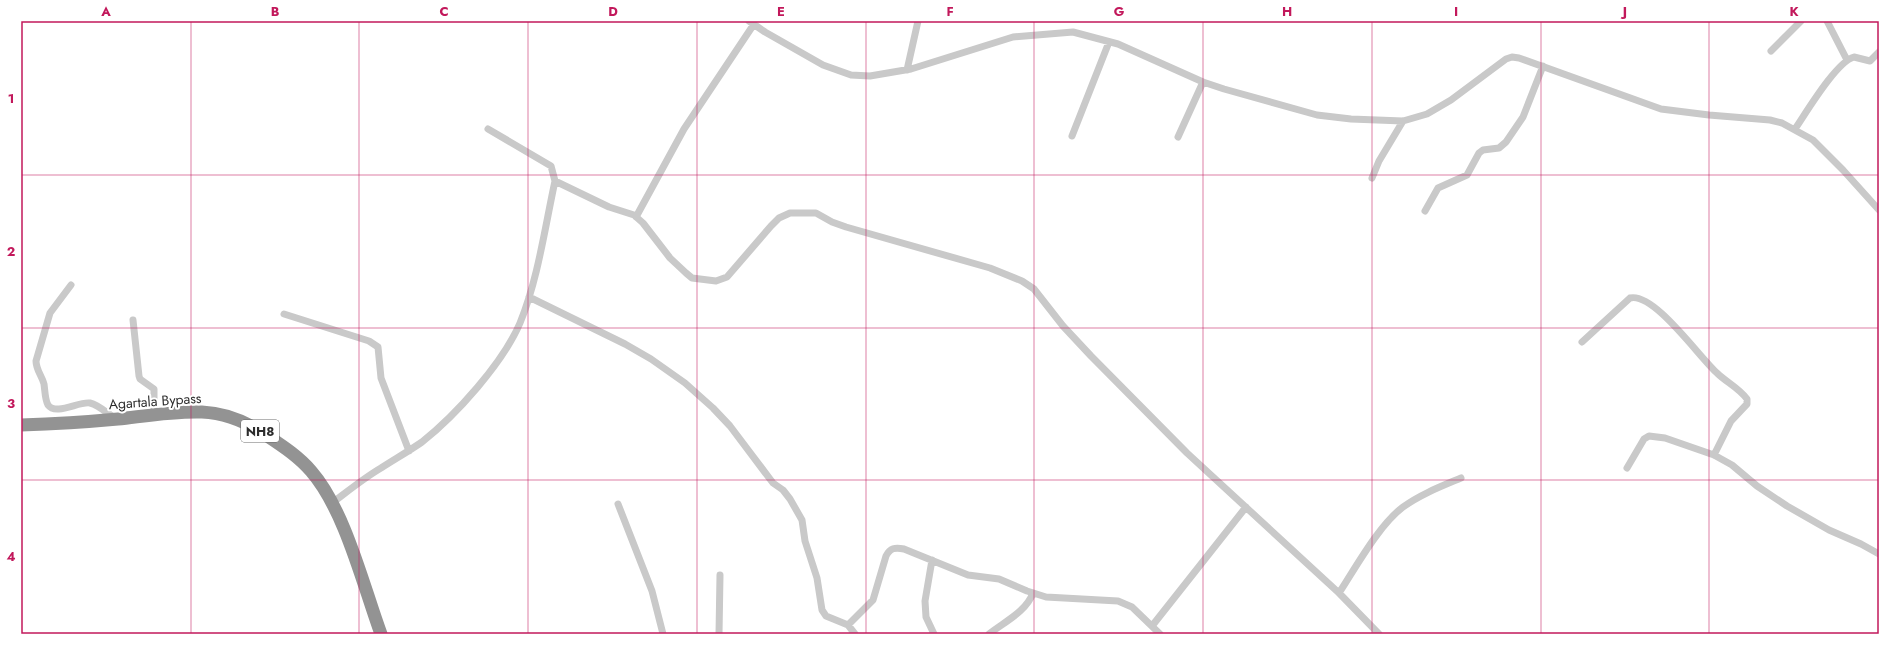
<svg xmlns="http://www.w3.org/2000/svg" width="1900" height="655" font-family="Jost,sans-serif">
<rect width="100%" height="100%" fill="#fff"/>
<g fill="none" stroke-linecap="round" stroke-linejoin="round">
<path stroke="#c9c9c9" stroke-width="7" d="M749,21L765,32L823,65L851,75L870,76L911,69L1013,37L1073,32L1118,44L1203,82L1224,89L1317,115L1351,119L1403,121L1427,114L1451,100L1506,59L1512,57L1519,58L1661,109L1709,115L1770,120L1782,123L1813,140L1843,170L1879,210
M1827,21L1847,60
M1771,51L1801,21
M907,70L918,21
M1795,129C1806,113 1836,62 1854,57L1870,61L1879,52
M1072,136L1109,42
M1178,137L1203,82
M1372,178L1379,161L1403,121
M555,181L609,207L634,215L643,223L670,258L686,273L692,278L716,281L727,277L771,226L779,218L790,213H816L832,222L846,227L990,268L1022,281L1034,289L1063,326L1091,356L1187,453L1339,593L1379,634
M1425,211L1438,188L1467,175L1479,153L1483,150L1499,148L1506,142L1523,117L1543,66
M636,217L684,129L754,24
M71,285L50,313L36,361C36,370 42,376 44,384C45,391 45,400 48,405C56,416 79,401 90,403C99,405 108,414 116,419
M529,297L625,344L651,359L685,383L713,408L730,426L773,483L783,490L790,499L802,520L805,541L817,578L822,610L826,616L848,625L855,634
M284,314L369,341L378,347L381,378L409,451
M133,320L139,376L140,379L154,389V415
M1582,342L1630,298C1654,292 1699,357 1717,373C1726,382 1739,388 1747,399V404L1731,421L1714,455
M1627,468L1644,439L1649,436L1665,438L1714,455L1732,465L1757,486L1787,506L1829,530L1861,544L1879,554
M332,503C348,491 364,478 381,468C395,459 409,451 422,442C456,415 503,363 520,323C538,279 545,227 555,181L551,166L488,129
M618,504L652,591L663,634
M932,560L925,601L926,617L934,634
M1339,593C1356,567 1379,525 1403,507C1421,494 1442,486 1461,478
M848,625L873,600L886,556C890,548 895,547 904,549L968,575L999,579L1027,591L1046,597L1118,601L1132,607L1160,634
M1152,626L1246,507
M719,634L720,575
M989,634C1004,622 1026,612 1033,593"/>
<path stroke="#939393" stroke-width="13" d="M21,425C53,424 86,422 118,419C145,416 174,411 202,412C226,413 249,423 269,437C284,447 299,457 311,471C345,510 363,585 381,634"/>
</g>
<path fill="none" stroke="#c2185b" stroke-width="1" stroke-opacity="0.55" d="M191,21V634M359,21V634M528,21V634M697,21V634M866,21V634M1034,21V634M1203,21V634M1372,21V634M1541,21V634M1709,21V634M21,175H1879M21,328H1879M21,480H1879"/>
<g text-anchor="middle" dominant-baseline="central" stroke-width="4" stroke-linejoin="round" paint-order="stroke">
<rect fill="#fff" stroke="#6b6b6b" stroke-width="1" x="241" y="420" width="38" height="22" rx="3"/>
<g font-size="13" font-weight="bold" fill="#2c2c2c">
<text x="260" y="431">NH8</text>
</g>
<g font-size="14" fill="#2c2c2c" stroke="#fff">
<text transform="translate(155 401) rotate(-4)">Agartala Bypass</text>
</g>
</g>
<rect width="1900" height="655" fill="none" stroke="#ffffff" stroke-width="44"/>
<rect x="22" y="22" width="1856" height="611" fill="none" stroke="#c2185b" stroke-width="1.5"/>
<g font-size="13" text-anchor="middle" font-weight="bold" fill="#c2185b">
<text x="106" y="16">A</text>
<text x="275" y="16">B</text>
<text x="444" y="16">C</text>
<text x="613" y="16">D</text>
<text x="781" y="16">E</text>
<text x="950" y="16">F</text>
<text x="1119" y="16">G</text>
<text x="1287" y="16">H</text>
<text x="1456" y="16">I</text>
<text x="1625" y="16">J</text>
<text x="1794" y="16">K</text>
<text x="11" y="103">1</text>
<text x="11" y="256">2</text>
<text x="11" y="408">3</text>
<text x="11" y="561">4</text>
</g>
</svg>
